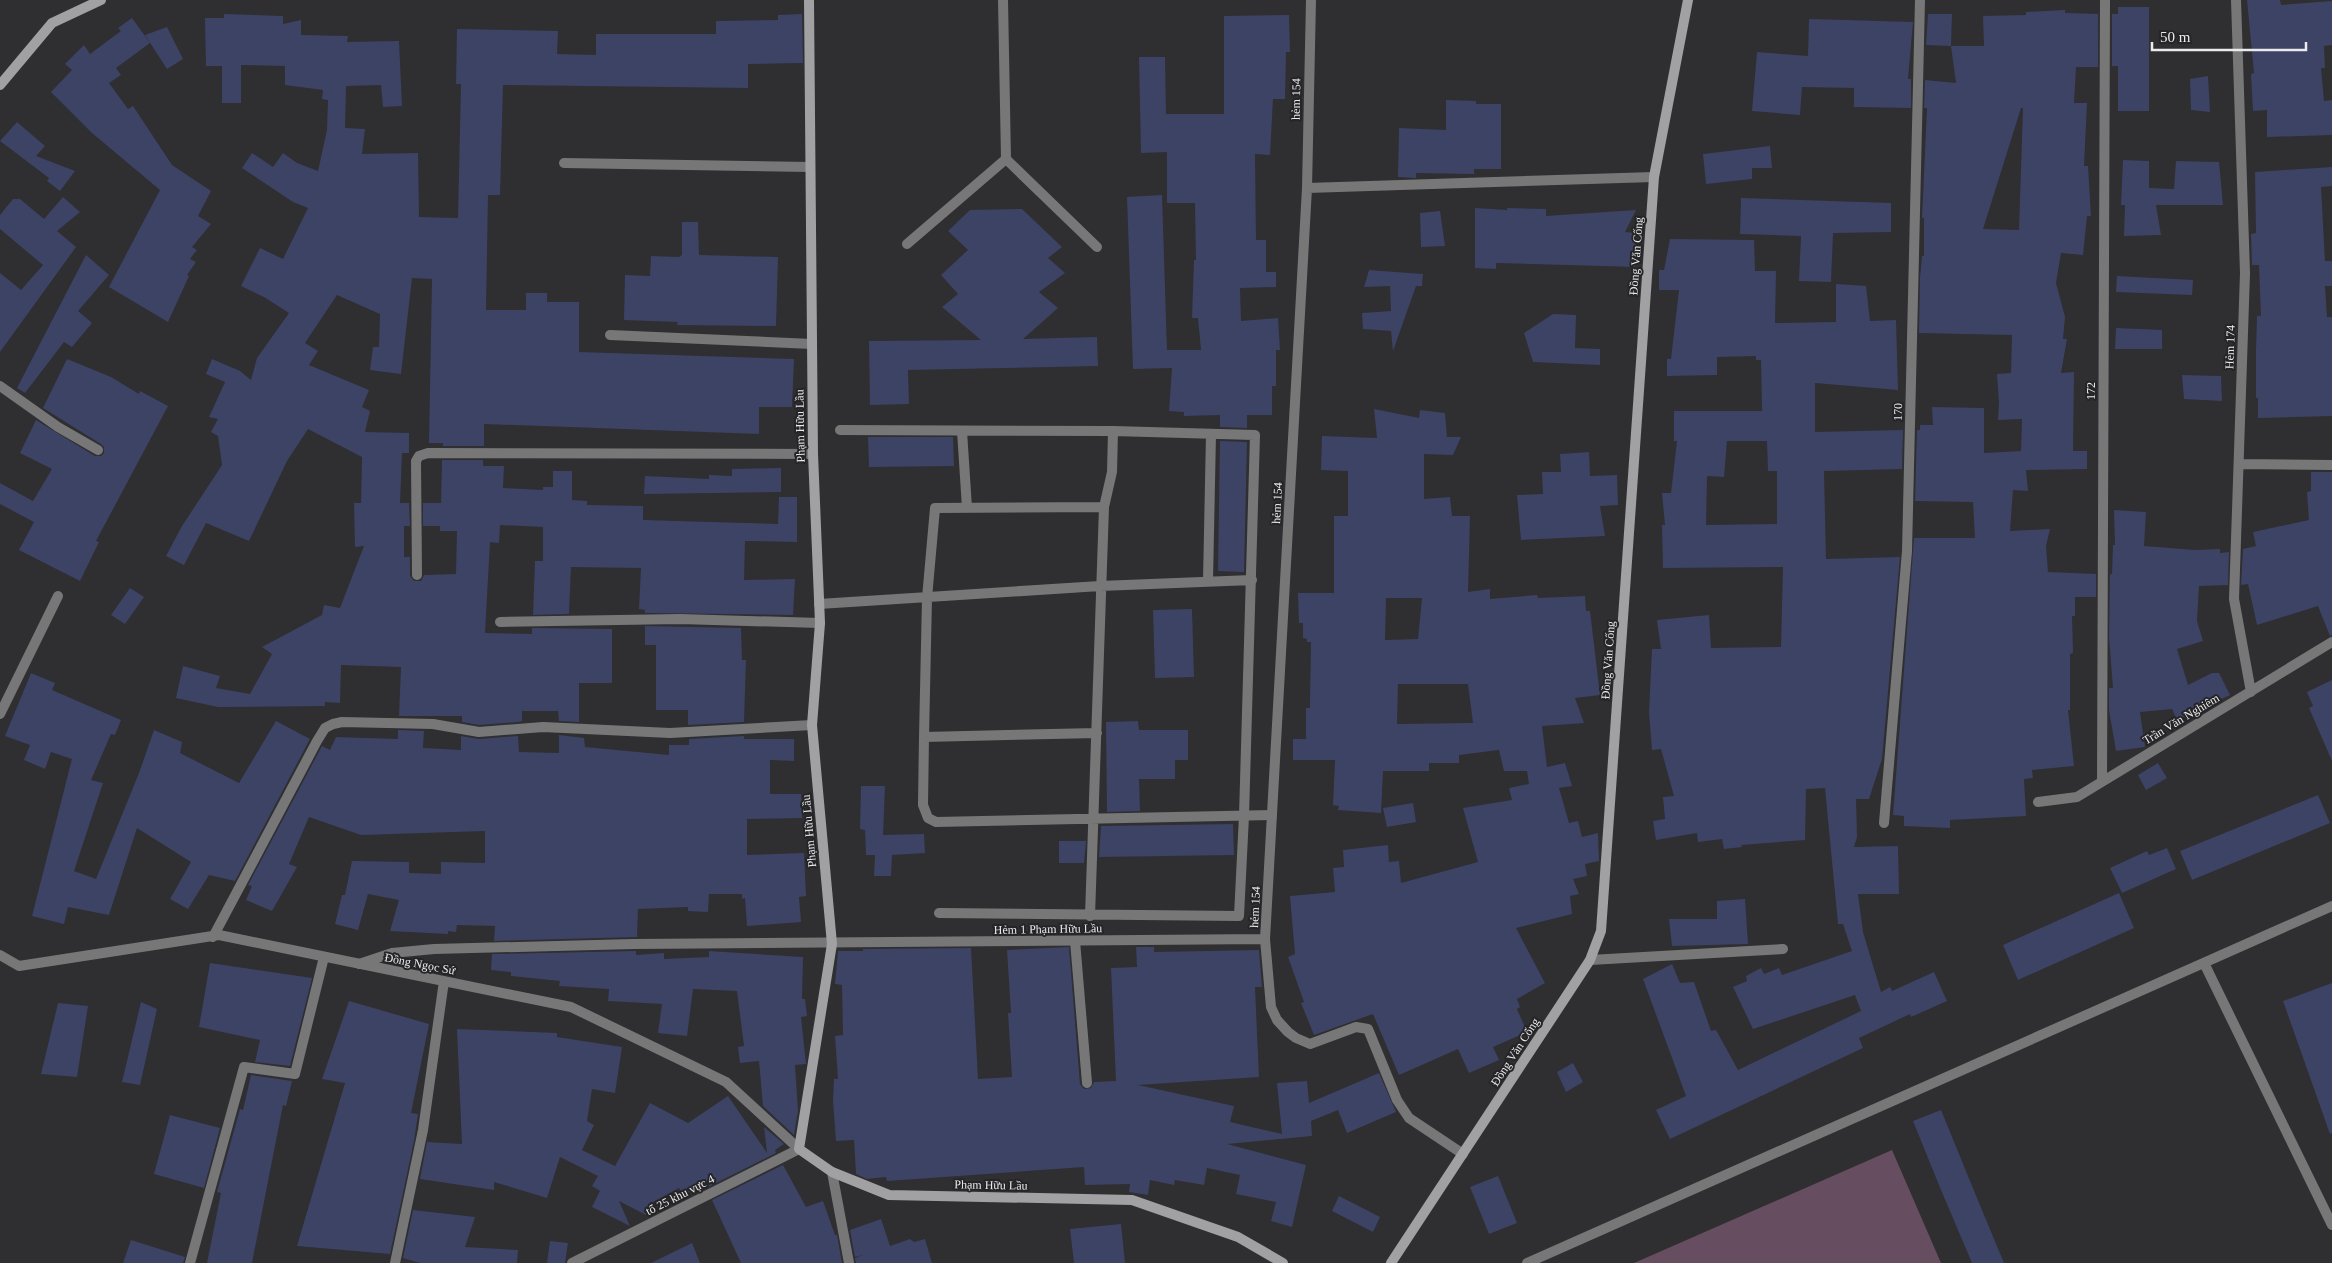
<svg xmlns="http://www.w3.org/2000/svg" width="2332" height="1263" font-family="Georgia,serif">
<rect width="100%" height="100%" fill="#2f2e31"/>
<path fill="#664d60" d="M1892,1150L1941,1263H1634Z"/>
<path fill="#3c4365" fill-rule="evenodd" d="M2247,0H2280L2281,5L2332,1V45L2324,46L2325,68H2321L2324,101L2332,100V135L2267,137V110L2253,111L2251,74L2254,73Z
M2118,7H2149V111H2118V66H2112V14H2118Z
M2065,10V13L2098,14V67H2076L2074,103H2087L2084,166H2088L2091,216H2087L2083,255L2061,253L2056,283L2065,317L2063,339H2067L2061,373L2074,372L2073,451H2087V469L2026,470L2028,491L2013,490L2010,531L2050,529L2046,546L2048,572L2096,574V597H2075V616H2072L2073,653L2070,654V710H2068L2074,766L2032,770L2033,778L2024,779L2026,816L1950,820V828L1904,826V816L1893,815L1914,538H1975L1973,502L1915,501L1917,430H1920V425H1933L1932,407L1984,408V453L2021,451L2022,419L1998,420L1999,402L1997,374L2011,373L2012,335L1919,333L1920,278L1922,256H1924V218H1922L1927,108H1924L1925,80L1956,83L1951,46H1984L1983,16L2026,15V12ZM2021,108H2023L2019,230L1983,229Z
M224,14L283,16V24L301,20V35L348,36L347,42L399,41L402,106L383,107L381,85L346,86L345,128L365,129L362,154L418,153L419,217L458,218L461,84H456L457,29L558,31L557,54L596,55V34H716V21L778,20V15L802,14L803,63L748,64V88L503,85L500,195H488L486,310H526V293H547V302H579V352L794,359L792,407H759V434L484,424V446H443V443H429L432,279L412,278L401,374L370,370L373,347H379L380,314L337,295L305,343L318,351L309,365L369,390L362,407L370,411L365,432L409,433V453H402L400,503H409L410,526H404V557H410V576L414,581H421L424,575L456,574L457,531H440V526H423V503H441L442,460H483V466H504L503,488L543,490V487H553V471H572V500L587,501V505L643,506V520L778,524L779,497H797V542L745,541L744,580L795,579L793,615L645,613V610L639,609L641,568L571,567L569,614L533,615L535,561H543V527L500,525L499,543L490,542L485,633L532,634V628L612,629V683H579V722L559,721L558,711H522V721L518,722L479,725L462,722V716H399L401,667L341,665L340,703L325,702V706L218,707L176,698L183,666L220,676L216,688L250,694L272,654L262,647L322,615L324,605L340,608L364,546L355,547L354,503H361L362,457L308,429L287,461L249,541L206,523L184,565L166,556L182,526L222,465L218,436L211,432L218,419L209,417L225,382L206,374L212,359L240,371L251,380L257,358L289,313L264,297L241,286L260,248L283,259L308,208L293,202L242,168L252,153L273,167L283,153L297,163L318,171L327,130L328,100L322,99L323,90L285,85V66L241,65V103H222V66H206L205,18H224Z
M1928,14H1952L1951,46L1926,45Z
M1289,15L1290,52H1286L1285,99H1273L1270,155L1255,154L1256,240H1266V272H1276V287L1240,288L1241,321L1278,318L1280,350H1276V386H1272V415H1247V428L1220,427V415L1184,416V412L1169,411L1172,368L1133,369L1127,197L1162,195L1167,350H1201L1198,318H1192L1194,260H1196L1195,203H1167V152L1141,153L1139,57H1165L1166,114H1224V16Z
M132,18L150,43L116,68L121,75L109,83L128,109L133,106L172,165L211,191L198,216L211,224L192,247L197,250L190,259L196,262L187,275L189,276L168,322L109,287L160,190L92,133L51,92L72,70L65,64L84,45L90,54L121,31L118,28Z
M1809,19L1913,22L1908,79H1911V108L1854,107V88L1802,87L1800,115L1752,111L1757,52L1808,56Z
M167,27L183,59L167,69L145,35Z
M2208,76L2210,112L2191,110L2190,79Z
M1446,100L1476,101V104H1501V169H1474V174L1416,173V178L1398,177L1399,128L1446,130Z
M17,122L45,146L36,156L75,171L60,191L47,181L49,178L0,141Z
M1770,146L1772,168H1752V179L1706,184L1703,154Z
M2123,160L2149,161V188L2174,189L2176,161L2219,162L2223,205H2156L2161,235L2124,236L2125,205H2121Z
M2332,167V186L2321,187L2325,261H2332V286H2325L2327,317H2332V416L2258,418V398H2256V350L2257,316H2261L2259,265H2252L2251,234L2256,233L2255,172Z
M63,197L80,212L57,231L76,247L0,352V273L21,290L43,265L0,229V215L13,199H20L44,219Z
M1741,198L1891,203V232L1833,233L1831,282L1799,281L1801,236L1740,234Z
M1475,208L1507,210V208L1546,209V216L1636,210L1625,232L1636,233L1635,267L1496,263V269L1475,268Z
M1022,209L1062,247L1048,258L1065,273L1039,292L1058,308L1023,339L1097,337L1098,366L908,370L909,404L870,405L869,341L981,340L942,307L958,294L941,275L968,250L948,231L970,210Z
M1440,211L1445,246L1421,247L1420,213Z
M682,222H698L699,255L778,257L776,326L677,325L678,322L624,320L625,275L650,276L651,256L679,257L682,255Z
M1670,239L1754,240L1755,271H1776L1775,323L1836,322V284L1866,286L1870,321L1896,320L1898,390L1815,383V432L1903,430L1902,469L1824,471L1826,559L1900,557L1882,759L1869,799H1856L1857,837L1854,847L1898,846L1899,894H1858L1863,932L1881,992L1890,987L1892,991L1934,972L1947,1001L1911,1017L1910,1014L1859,1038L1863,1048L1670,1139L1656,1110L1686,1096L1643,979L1672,964L1680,983L1694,982L1711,1031L1716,1030L1738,1070L1861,1011L1855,995L1753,1029L1733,987L1747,981L1746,976L1761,968L1764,974L1779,968L1782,975L1852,951L1843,924H1838L1825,788L1806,789L1805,840L1741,845L1742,847L1724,849L1722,839L1698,842L1697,833L1656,840L1653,821L1665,819L1663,797L1674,796L1661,749L1652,750L1649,712L1652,649H1661L1657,620L1709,615L1711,648L1781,647L1783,567L1663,568L1662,525H1665L1662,493H1671L1677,441H1674V411H1762L1761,360H1756V356L1717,357V375L1667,376V359H1671L1679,290H1659V270H1664ZM1727,441H1767L1768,471H1777V524L1706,525L1707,476L1724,477Z
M86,255L109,275L78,311L92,323L72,347L64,342L25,393L17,388Z
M1369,270L1423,274L1422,286H1416L1393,351L1391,331L1363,329L1362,313L1391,311L1390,286L1364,287Z
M2117,276L2193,280L2192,295L2116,292Z
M1553,314L1576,315L1575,348L1600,349V365L1533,362L1524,333Z
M2116,328L2162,330V349H2115Z
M67,359L111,377L139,394L140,391L168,406L96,541L99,542L80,581L19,550L34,522L0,504V483L33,501L52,469L20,453L36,420L95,456H101L104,453V447L101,444L43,408Z
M2182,375L2221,376L2222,401L2184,399Z
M1374,409L1419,418L1420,410L1445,413L1447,437H1461L1453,455L1424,454V499L1450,497L1452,516H1470L1468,592L1490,589V599L1537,595L1538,598L1585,596L1586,611H1590L1600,695L1575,698L1584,723L1542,726L1547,767L1565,763L1572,786L1559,788L1569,823L1578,821L1582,837L1598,833L1599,861L1585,864L1587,876L1573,879L1579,894L1570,896L1572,914L1516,928L1545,983L1517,999L1520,1007L1517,1009L1527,1032L1493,1047L1499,1060L1469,1073L1458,1049L1399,1075L1373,1014L1314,1035L1301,1003L1304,1002L1288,957L1295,954L1290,896L1335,892L1333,868L1344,867L1343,850L1388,845L1389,862L1399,861L1401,883L1478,862L1463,808L1512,800L1509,788L1529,784L1527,771H1504L1499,750L1459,755V763H1429V771H1383L1381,813L1338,810L1339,806L1333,805L1335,760H1293V739H1306V708H1310V703L1311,642H1307V639L1303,638V623H1299L1298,593H1334V516H1348V471L1321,470L1322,436L1377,438ZM1386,598H1422L1418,639L1385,640ZM1398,684H1468L1473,723L1397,724Z
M868,437H953L954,466L869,467Z
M1220,441L1247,442L1244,572L1218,571Z
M1589,452L1590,476L1617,475L1618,505L1600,506L1605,536L1521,540L1517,495L1543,494L1542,472H1561L1560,454Z
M781,468V492L644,494L645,476L709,479V475L732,476V469Z
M2311,472H2332V635L2330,636L2318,606L2257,625L2248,584L2241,585L2243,549L2256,546L2253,532L2309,520L2307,492L2311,491Z
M2114,510L2146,512L2144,546L2195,550L2220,549V553L2229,552L2228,585L2199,586L2197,621L2203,641L2177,649L2188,685L2212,673H2219L2230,695L2177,720L2172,709L2140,712L2145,747L2116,751L2109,710V688H2113L2109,637L2110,574H2112L2113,545H2115Z
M130,588L144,597L125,624L111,615Z
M1192,609L1194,677L1155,678L1153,610Z
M645,626L741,628L742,660H746L744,722L688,725V710H656V645H645Z
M31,673L55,683L52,690L121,720L115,735L111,734L91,780L103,783L74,871L96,879L139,773L154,730L182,742L180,753L239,783L276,721L310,739L235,881L209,875L188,909L170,899L191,862L137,828L109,915L68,907L64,924L32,916L72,759L51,752L45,769L24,760L30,745L5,736Z
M2332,680V761L2309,708L2313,706L2307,692Z
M1138,721L1139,730H1188V760H1175V779H1139L1140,811L1107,812L1106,722Z
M398,730L424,731L423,748L461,750V736L479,739L518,736L519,752L559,753V735L584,738L585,747L669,755V745H689V739L744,736V739H794V761L770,760V794H801L802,818L747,819V855L804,853L806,896L799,897L801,922L747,926L745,898L742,899V894H709L708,912L688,911V907L638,909L637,937L494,941L495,926L457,925L456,932L448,931V934L390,931L399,900L368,894L358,930L335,924L342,895H345L352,861L409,862V873L441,874V862L485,863V831L361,835L309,817L289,864L297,867L272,911L246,900L252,886L248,885L322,746L330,750L336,737L398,739Z
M2158,763L2167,778L2146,790L2138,775Z
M861,786H885L883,835L924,834L925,853L892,855L891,876H874L875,855H866L865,830L860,829Z
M2318,795L2330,823L2192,880L2180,851Z
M1413,803L1416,822L1387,827L1383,808Z
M1233,824L1234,855L1099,857L1101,826Z
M1059,841H1086L1084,863H1059Z
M2167,848L2176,869L2122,893L2110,868L2147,851L2149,855Z
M2119,893L2134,928L2018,980L2003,945Z
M1745,899L1748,944L1672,946L1669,919H1717V901Z
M1069,947L1080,1084L1084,1089L1091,1088L1094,1082L1116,1081L1111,968L1137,967L1136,947H1154V952L1259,950L1262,987H1255L1259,1077L1138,1085L1234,1106L1230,1122L1282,1134L1277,1083L1307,1081L1309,1103L1379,1073L1396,1112L1347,1133L1338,1110L1311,1121L1312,1136L1227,1144L1306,1165L1292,1227L1271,1221L1276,1202L1236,1194L1240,1175L1207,1168L1204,1185L1175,1180L1174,1185L1150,1180L1148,1195L1129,1192L1130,1184L1085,1185L1084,1167L887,1181L886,1177L867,1179L856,1174L854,1140L836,1141L833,1101L834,1079H838L835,1036L843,1035L842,985L835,984L838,951H863V949L971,948L978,1079L1012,1077L1008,1013H1011L1007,950Z
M636,951V955L664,953V959L709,957V951L803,957L802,999H805L807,1016L801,1017L806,1064L795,1065L798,1111L794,1135L763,1106L759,1061L740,1063L738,1047L744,1046L737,991L693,989L687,1036L658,1033L662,1004L608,1001L609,989L559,986L560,981L511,976V972L491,970L492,954Z
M210,963L312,978L290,1066L255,1062L260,1040L199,1027Z
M2332,983V1133L2330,1134L2283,1001Z
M349,1001L429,1024L411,1113L418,1114L414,1141L390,1254L297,1246L345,1083L322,1079Z
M141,1002L157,1009L140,1085L122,1082Z
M58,1003L88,1006L77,1077L41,1074Z
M457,1029L557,1033V1037L622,1047L615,1093L592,1089L587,1121L594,1125L582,1150L615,1166L650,1103L688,1123L728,1096L767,1153L764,1127L784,1144L775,1150L776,1153L706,1188L703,1183L684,1195L679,1188L653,1202L646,1215L619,1201L630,1226L592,1207L600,1191L592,1186L598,1176L560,1157L547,1198L494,1182V1190L420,1179L427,1142L462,1144Z
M1573,1063L1583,1082L1566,1092L1557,1072Z
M251,1075L292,1081L286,1106L283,1105L252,1263H207L221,1193L217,1192L240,1109L243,1110Z
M1941,1110L1977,1198L2004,1263H1972L1941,1190L1913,1121Z
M170,1115L220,1128L204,1188L154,1174Z
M783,1165L806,1207L823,1201L835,1235H837L842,1263H741L712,1200Z
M1498,1176L1517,1223L1489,1234L1470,1187Z
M1339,1196L1380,1217L1373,1232L1332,1211Z
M413,1210L475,1217L465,1247L518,1250L517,1263H420L403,1258Z
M881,1219L890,1246L910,1239L914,1242L925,1239L932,1263H856L855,1258L863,1255L855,1257L850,1230Z
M1121,1224L1125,1263H1074L1070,1229Z
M131,1240L185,1257L183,1263H123Z
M550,1241L568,1243L565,1263H547Z
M692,1243L700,1263H651Z"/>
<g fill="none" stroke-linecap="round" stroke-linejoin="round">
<path stroke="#787778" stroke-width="10" d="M1006,159L1097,247
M564,163L810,167
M907,244L1006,159L1003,0
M840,430L1113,431L1255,435L1244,816L1239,916L939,913
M962,431L967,508
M1104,507L1112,472L1113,431
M1208,581L1211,434
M819,604L1100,586L1252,580
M924,737L923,805L928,818L936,822L1272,815
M1090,916L1104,507L935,508L927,598L924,737L1097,733
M1075,941L1087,1083
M2204,963L2332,1225
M572,1263L799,1149
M1527,1263L2332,906"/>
<path stroke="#787778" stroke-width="10" d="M1311,0L1307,188L1265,939L1271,1007L1277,1020L1288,1032L1296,1038L1310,1044L1356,1027L1368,1029L1397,1100L1409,1118L1463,1154
M2236,0L2245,273L2234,599L2251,692
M1307,188L1654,177
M610,335L812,344
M0,386L58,427L98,450
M2239,464L2332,465
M417,575L416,461L419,456L428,453L813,454
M500,622L680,619L820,623
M0,714L58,596
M2102,782L2105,0
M2038,802L2077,797L2332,642
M1884,823L1907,551L1920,0
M213,937L317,741L325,728L333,724L342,722L433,724L479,732L543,727L670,733L812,725
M0,955L19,966L219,935L571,1007L726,1082L799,1149
M1590,960L1783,949
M359,964L392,953L434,949L634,944L1265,939
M832,1172L849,1263
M190,1263L244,1067L295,1074L324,957
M395,1263L423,1130L444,981"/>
<path stroke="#a1a0a2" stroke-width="10" d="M809,0L813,454L820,623L812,725L832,944L799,1149L832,1172L889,1195L1132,1200L1238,1237L1283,1263
M0,85L52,23L101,0
M1391,1263L1590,960L1601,931L1654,177L1688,0"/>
</g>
<g text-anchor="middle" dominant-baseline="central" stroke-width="4" stroke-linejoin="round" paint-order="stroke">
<g font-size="12" fill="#ebebed" stroke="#252427">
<text transform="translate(1296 99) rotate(-89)">hẻm 154</text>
<text transform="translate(1636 256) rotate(-86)">Đồng Văn Cống</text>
<text transform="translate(2230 347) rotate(-88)">Hẻm 174</text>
<text transform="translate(2091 391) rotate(-90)">172</text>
<text transform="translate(1898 412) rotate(-89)">170</text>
<text transform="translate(800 426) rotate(-91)">Phạm Hữu Lầu</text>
<text transform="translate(1277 503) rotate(-87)">hẻm 154</text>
<text transform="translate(1608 660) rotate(-86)">Đồng Văn Cống</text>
<text transform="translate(2181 719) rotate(-31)">Trần Văn Nghiêm</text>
<text transform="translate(809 831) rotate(-95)">Phạm Hữu Lầu</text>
<text transform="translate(1255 907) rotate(-87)">hẻm 154</text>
<text transform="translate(1048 929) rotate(-1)">Hẻm 1 Phạm Hữu Lầu</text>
<text transform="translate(420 964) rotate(11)">Đồng Ngọc Sứ</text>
<text transform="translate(1515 1052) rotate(-57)">Đồng Văn Cống</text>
<text transform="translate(991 1185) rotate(1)">Phạm Hữu Lầu</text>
<text transform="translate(680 1195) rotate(-27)">tổ 25 khu vực 4</text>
</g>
</g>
<path d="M2152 42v8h154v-8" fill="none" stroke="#ebebed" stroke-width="2.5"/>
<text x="2160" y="42" font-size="15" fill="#ebebed" stroke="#252427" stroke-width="4" paint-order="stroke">50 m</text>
</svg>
